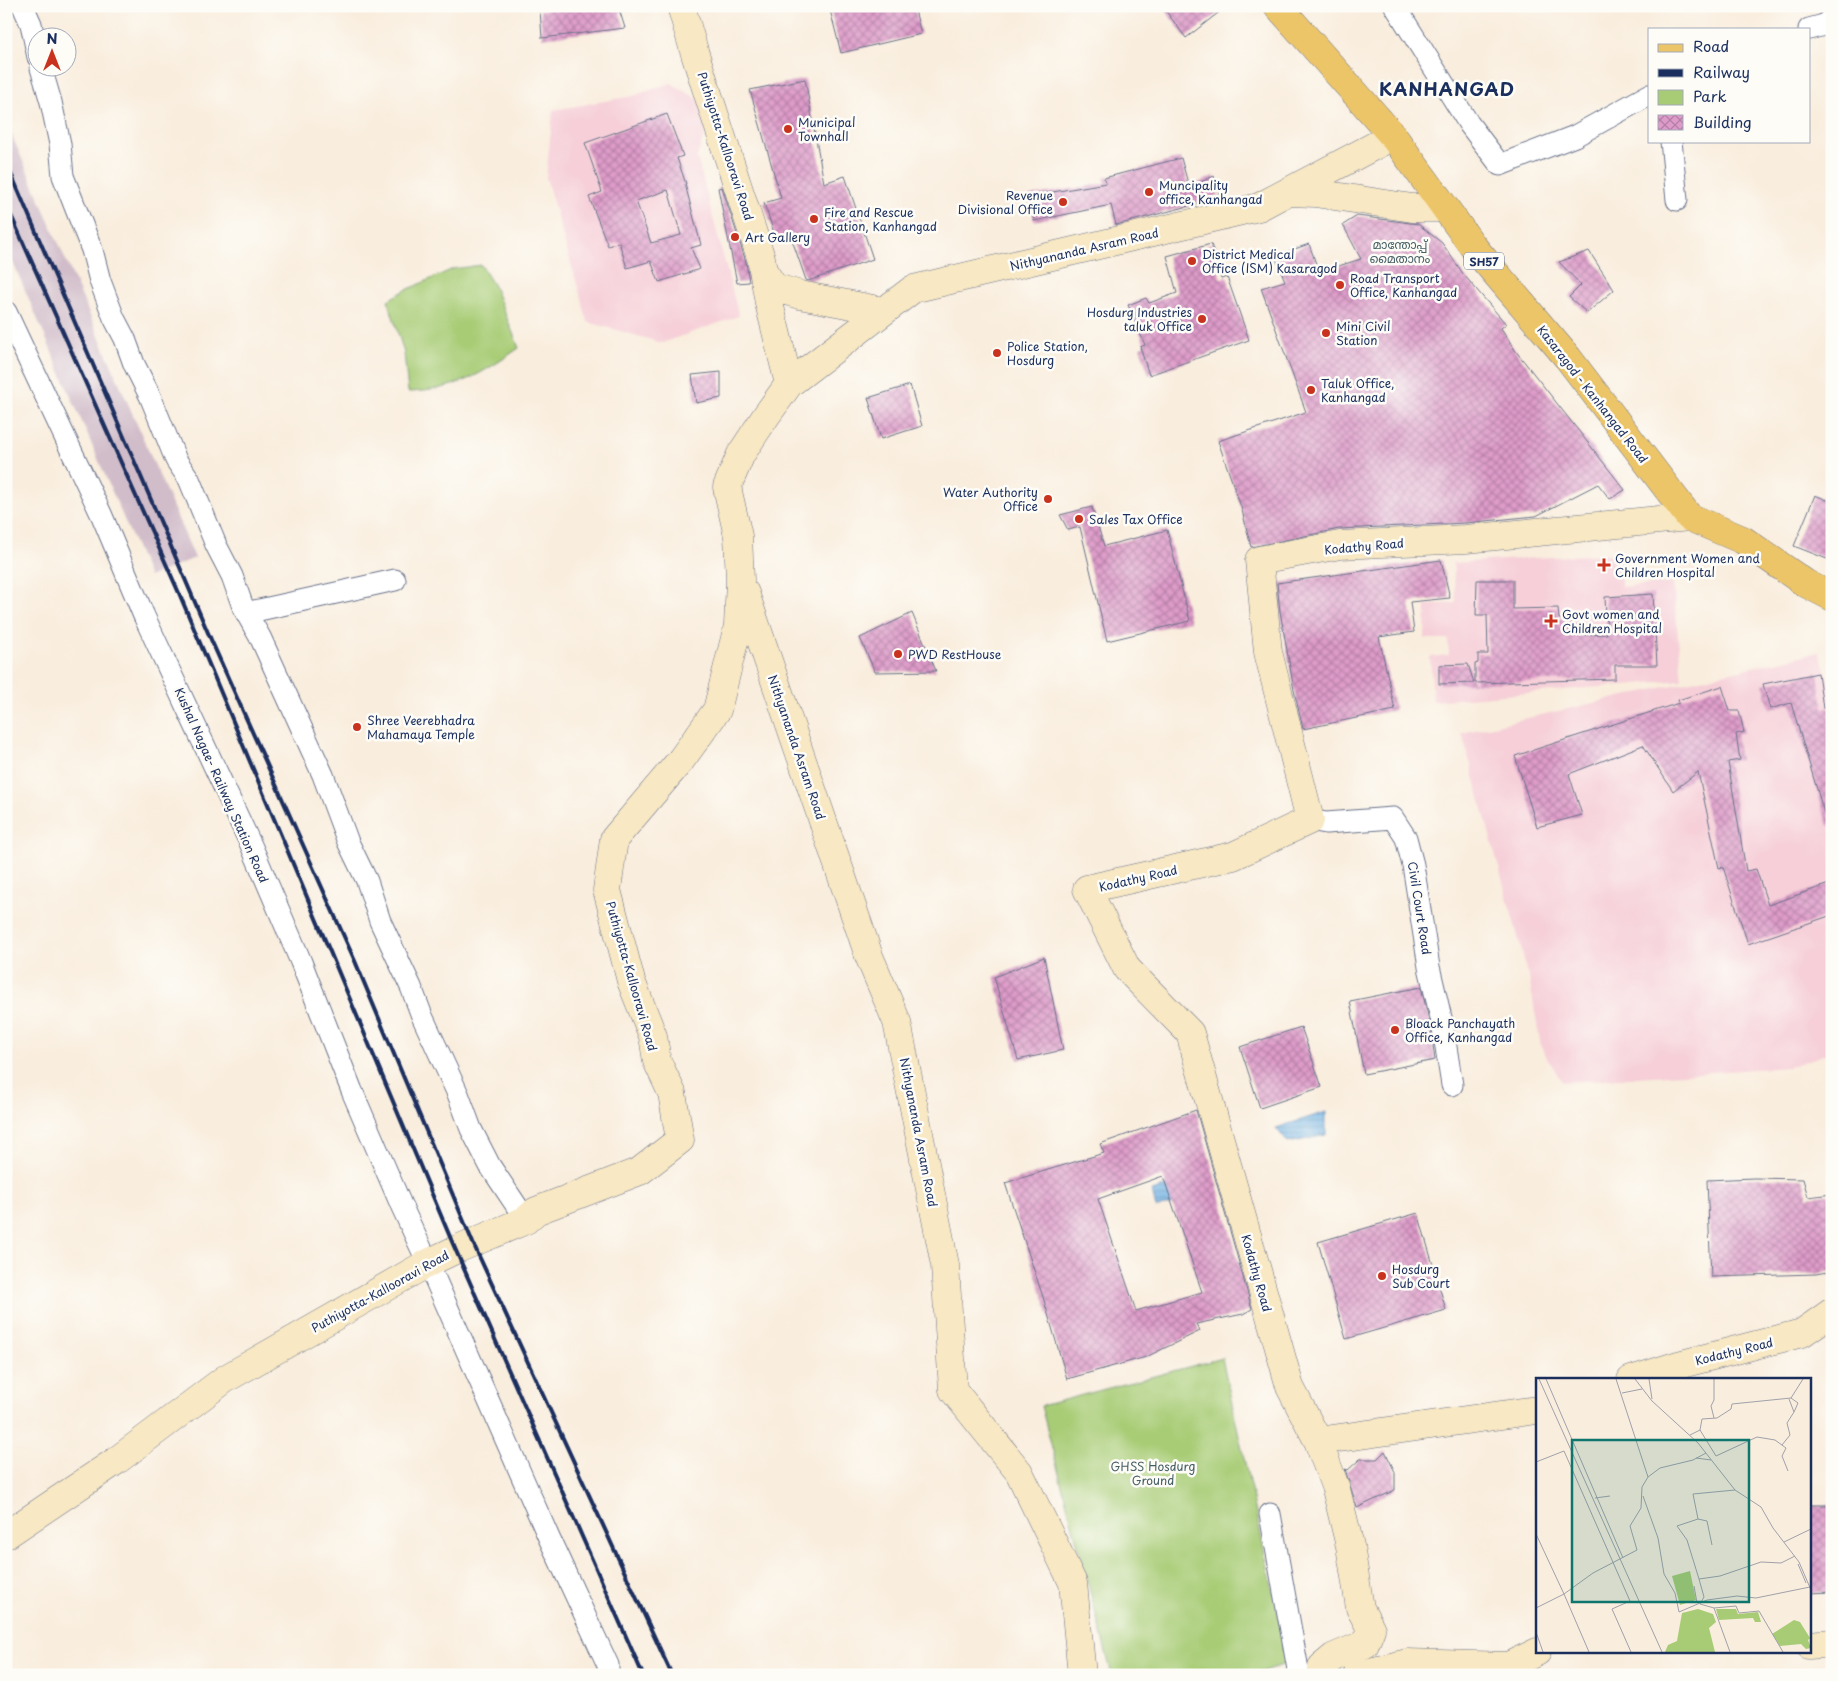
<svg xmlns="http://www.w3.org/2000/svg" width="1838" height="1681" font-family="'Playpen Sans','Noto Sans Malayalam',sans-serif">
<defs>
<pattern id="water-rules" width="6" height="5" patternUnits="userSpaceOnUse" patternTransform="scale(1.25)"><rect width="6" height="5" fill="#6eb0e3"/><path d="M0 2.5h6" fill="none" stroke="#5a90bb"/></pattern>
<pattern id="building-cross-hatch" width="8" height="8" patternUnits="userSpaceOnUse" patternTransform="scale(1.25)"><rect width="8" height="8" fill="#de9bc9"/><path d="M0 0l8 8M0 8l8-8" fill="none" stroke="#b37fa6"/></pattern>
</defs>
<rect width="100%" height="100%" fill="#fdfcf7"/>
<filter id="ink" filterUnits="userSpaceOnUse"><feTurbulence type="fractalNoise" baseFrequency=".02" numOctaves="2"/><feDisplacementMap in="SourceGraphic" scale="10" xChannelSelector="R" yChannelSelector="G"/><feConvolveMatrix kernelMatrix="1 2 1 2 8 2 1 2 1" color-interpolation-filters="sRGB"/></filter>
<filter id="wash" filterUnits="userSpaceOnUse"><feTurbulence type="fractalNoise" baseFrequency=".0096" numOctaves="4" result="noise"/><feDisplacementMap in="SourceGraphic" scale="20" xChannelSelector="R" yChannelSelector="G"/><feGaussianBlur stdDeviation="1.12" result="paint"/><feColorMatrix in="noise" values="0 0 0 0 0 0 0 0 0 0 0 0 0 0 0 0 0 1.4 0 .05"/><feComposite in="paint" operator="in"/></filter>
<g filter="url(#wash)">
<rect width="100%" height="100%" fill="#f9eddd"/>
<path fill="#f6cfd8" d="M671,83L713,108L697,157L739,316L662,343L588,322L546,178L553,110L633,96Z
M1621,553V587L1673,583L1682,680L1433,701L1430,657L1449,655L1448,639H1425L1426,605L1456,603L1453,563Z
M1819,652L1832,692V1052L1788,1067L1562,1082L1541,1047L1529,977L1462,733Z"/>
<path fill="#d1bdca" d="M6,122L195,558L149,577L6,246Z"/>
<path fill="#a7cc75" stroke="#617e6a" d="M481,265L494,286L519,348C482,374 455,391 408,392L404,353L388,300L404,291L453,269Z
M1222,1358L1289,1663L1252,1675H1112L1041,1406Z"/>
<path fill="url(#water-rules)" stroke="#4470a0" d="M1326,1112V1135L1288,1143L1276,1128Z
M1203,1174L1210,1196L1156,1208L1152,1191Z"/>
<g id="blocks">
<path fill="url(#building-cross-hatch)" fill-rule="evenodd" d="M574,6H618L625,28L542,38L540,10Z
M829,6H914L921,34L841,53Z
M1162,6H1227L1186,38Z
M805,79L824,183L845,176L873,259L808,281L806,280L790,234L776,239L764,203L781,198L750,90Z
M667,114L683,156L677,158L686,184H685L701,245L691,248L700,269L659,282L651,261L627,268L619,242L608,246L589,197L602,192L585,143ZM668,190L681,235L651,243L636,201Z
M1181,158L1189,187L1214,176L1221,193L1193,205L1116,225L1111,205L1034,221L1029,196L1106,183L1104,178Z
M722,187L746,262L749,282L737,283L718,188Z
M1357,216L1418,224L1442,243L1464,275L1506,324L1501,328L1515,350L1625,490L1610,499L1598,484L1536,516L1465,523L1339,529L1251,547L1242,510L1218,441L1306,412L1261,288L1285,281L1275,256L1309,244L1319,272L1361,259L1343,225Z
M1211,244L1221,279L1227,277L1249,340L1149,375L1140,347L1145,345L1128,305L1146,298L1149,303L1177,293L1167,256Z
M1589,251L1614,290L1587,313L1569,297L1581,285L1559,262Z
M721,372V398L696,403L692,375Z
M910,385L922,426L881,439L868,398Z
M1815,495L1832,502V561L1794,546Z
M1092,507L1104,546L1167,530L1190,621L1107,641L1080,527L1068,530L1060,515Z
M1441,560L1450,598L1410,602L1414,632L1379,637L1395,710L1303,729L1294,690L1280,611L1277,583Z
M1477,580H1513V609L1558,608L1559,619H1574V635L1607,634L1605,597L1653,594L1657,665H1615V679L1475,683V664L1478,663V654H1488L1487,615H1476Z
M912,613L936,671L875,672L860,638Z
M1468,664L1474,683L1439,684V665Z
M1818,673L1823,708L1829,707L1832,719V825L1828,826L1791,703L1770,709L1763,684Z
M1722,686L1730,711H1739L1744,732L1736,734L1740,760L1728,762L1746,871L1756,869L1768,905L1832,883V915L1748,944L1723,867L1719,868L1698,772L1673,791L1643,745L1569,774L1582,815L1537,827L1515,756L1679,703L1678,700Z
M1044,957L1063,1050L1018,1060L994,977Z
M1421,987L1430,1024L1435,1060L1364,1074L1350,1001Z
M1301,1027L1322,1087L1260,1108L1240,1047Z
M1196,1110L1252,1309L1243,1314L1196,1324L1200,1331L1146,1357L1067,1379L1043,1297L1005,1183L1104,1153L1100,1144ZM1163,1176L1202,1292L1136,1311L1098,1199Z
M1754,1178L1803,1179L1808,1197L1832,1194V1271L1816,1274L1711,1277L1707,1180Z
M1418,1213L1446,1310L1346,1339L1318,1242Z
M1385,1451L1395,1472V1490L1357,1508L1345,1469L1348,1470L1360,1459H1377Z
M1809,1505H1832V1592L1809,1593Z"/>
</g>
</g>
<g filter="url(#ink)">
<use href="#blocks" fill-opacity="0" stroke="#69728a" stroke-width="1"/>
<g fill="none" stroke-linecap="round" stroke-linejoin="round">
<g stroke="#69728a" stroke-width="23">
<path id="street" d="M23,6L31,24L38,57
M1395,6L1469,124L1500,165L1575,136L1649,95
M1809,29L1824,25L1832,18
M41,68L51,102L60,144L63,176L92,250L100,281L114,318L125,339L134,364L150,396L176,460L189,479L216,545L232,576L243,607L261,639L323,775L348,842L367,881L380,921L411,987L422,1016L458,1094L471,1129L490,1166L526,1220
M1671,141L1677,200
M6,312L102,516L144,616L251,845L301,962L352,1091L402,1207L428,1263L549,1538L608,1665V1675
M243,607L250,612L395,580
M1310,820L1326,823L1393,818L1406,838L1413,865L1429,967L1442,1022L1452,1085
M1270,1514L1299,1675"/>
</g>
<g stroke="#69728a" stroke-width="29">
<path id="secondary" d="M681,6L695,54L761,258L769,303L789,384
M1288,192L1315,193L1412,208H1445
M764,272L774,287L800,295L883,311
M745,593L869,956L897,1022L945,1265L953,1390L1019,1472L1073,1583L1082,1675
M1631,1380L1678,1365L1802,1333L1832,1312
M1537,1410L1318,1441L1290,1387L1190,1033L1127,969L1087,889L1233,856L1310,820L1268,652L1259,560L1340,545L1466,539L1689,517
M1318,1441L1336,1489L1350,1546L1360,1608L1371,1629L1365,1644L1334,1657L1322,1667L1323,1675
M6,1535L116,1461L225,1379L428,1263L455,1250L526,1220L536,1211L640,1171L680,1140L672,1093L657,1061L653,1036L631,981L607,890L614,839L681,760L717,710L738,626L740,580L738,536L727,487L741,454L766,416L789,384L913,289L1259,207L1393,136
M1809,1645L1832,1643
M1357,1675L1407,1663L1508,1666L1537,1652"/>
</g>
<g stroke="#69728a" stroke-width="29">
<path id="primary" d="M1278,6L1393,136L1475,249L1568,358L1689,517L1743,540L1805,583L1832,597"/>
</g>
<use href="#street" stroke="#fff" stroke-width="21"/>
<use href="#secondary" stroke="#f8e8c3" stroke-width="28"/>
<use href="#primary" stroke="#edc569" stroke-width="28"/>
<path stroke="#1b2f5e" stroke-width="4" d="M6,162L212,642L355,961L473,1243L672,1675
M6,204L179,593L453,1244L643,1675"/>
</g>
</g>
<g fill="#c8321e" stroke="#fdfcf7" stroke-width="2">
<circle cx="788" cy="129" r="5"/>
<circle cx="1149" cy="192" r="5"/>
<circle cx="1063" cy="202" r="5"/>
<circle cx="814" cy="219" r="5"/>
<circle cx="735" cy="237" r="5"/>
<circle cx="1192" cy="261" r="5"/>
<circle cx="1340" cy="285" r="5"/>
<circle cx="1202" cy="319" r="5"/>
<circle cx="1326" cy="333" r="5"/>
<circle cx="997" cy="353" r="5"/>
<circle cx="1311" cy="390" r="5"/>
<circle cx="1048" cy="499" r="5"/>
<circle cx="1079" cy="519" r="5"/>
<path d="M1601.5 557.5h5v5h5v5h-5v5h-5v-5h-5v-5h5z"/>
<path d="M1548.5 613.5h5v5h5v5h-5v5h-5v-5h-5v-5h5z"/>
<circle cx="898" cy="654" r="5"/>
<circle cx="357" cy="727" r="5"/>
<circle cx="1395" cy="1030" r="5"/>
<circle cx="1382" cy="1276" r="5"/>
</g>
<g text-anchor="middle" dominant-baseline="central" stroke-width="5" stroke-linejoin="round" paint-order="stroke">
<rect fill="#fdfcf7" stroke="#5f6c8c" stroke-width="1" x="1464" y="252.5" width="40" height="17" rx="4"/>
<g font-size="11" font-weight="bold" fill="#1b2f5e">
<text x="1484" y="261">SH57</text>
</g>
<g font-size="12" fill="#1b2f5e" stroke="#fdfcf7" text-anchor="start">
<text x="798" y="122">Municipal<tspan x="798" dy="14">Townhall</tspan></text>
<text x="1159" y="185">Muncipality<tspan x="1159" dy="14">office, Kanhangad</tspan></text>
<text x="1053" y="195" text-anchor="end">Revenue<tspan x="1053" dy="14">Divisional Office</tspan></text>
<text x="824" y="212">Fire and Rescue<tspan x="824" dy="14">Station, Kanhangad</tspan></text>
<text x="745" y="237">Art Gallery</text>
<text x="1202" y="254">District Medical<tspan x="1202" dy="14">Office (ISM) Kasaragod</tspan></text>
<text x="1350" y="278">Road Transport<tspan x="1350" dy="14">Office, Kanhangad</tspan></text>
<text x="1192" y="312" text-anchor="end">Hosdurg Industries<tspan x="1192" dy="14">taluk Office</tspan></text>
<text x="1336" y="326">Mini Civil<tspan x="1336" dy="14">Station</tspan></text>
<text x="1007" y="346">Police Station,<tspan x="1007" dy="14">Hosdurg</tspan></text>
<text x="1321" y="383">Taluk Office,<tspan x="1321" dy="14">Kanhangad</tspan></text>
<text x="1038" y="492" text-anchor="end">Water Authority<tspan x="1038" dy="14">Office</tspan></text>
<text x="1089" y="519">Sales Tax Office</text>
<text x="1615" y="558">Government Women and<tspan x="1615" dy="14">Children Hospital</tspan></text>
<text x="1562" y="614">Govt women and<tspan x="1562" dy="14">Children Hospital</tspan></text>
<text x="908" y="654">PWD RestHouse</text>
<text x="367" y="720">Shree Veerebhadra<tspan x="367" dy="14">Mahamaya Temple</tspan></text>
<text x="1405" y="1023">Bloack Panchayath<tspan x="1405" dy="14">Office, Kanhangad</tspan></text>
<text x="1392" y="1269">Hosdurg<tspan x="1392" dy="14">Sub Court</tspan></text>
</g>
<g font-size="12" fill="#1b2f5e" stroke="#fdfcf7">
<text transform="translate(726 146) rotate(72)">Puthiyotta-Kallooravi Road</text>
<text transform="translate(1084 249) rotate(-13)">Nithyananda Asram Road</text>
<text transform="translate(1593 394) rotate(52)">Kasaragod - Kanhangad Road</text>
<text transform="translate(1364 546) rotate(-5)">Kodathy Road</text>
<text transform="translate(797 747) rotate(71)">Nithyananda Asram Road</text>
<text transform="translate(222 785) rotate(66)">Kushal Nagae- Railway Station Road</text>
<text transform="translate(1138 878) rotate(-13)">Kodathy Road</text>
<text transform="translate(1420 908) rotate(81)">Civil Court Road</text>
<text transform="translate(632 976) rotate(74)">Puthiyotta-Kallooravi Road</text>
<text transform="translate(919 1132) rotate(79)">Nithyananda Asram Road</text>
<text transform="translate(1257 1273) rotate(74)">Kodathy Road</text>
<text transform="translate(380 1291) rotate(-29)">Puthiyotta-Kallooravi Road</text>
<text transform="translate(1734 1351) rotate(-14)">Kodathy Road</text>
</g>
<g font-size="12" fill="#455e65" stroke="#fdfcf7">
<text x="1400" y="244">മാന്തോപ്പ്<tspan x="1400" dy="14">മൈതാനം</tspan></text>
<text x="1153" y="1466">GHSS Hosdurg<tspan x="1153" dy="14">Ground</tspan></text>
</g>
<g font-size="18" font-weight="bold" letter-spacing="1" fill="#1b2f5e" stroke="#fdfcf7">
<text x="1447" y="88">KANHANGAD</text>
</g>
</g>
<g transform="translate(1536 1378)">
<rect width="275" height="275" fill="#f9eddd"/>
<path d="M258,242L264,244L274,260L272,262L275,270L270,271L265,266L244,268L236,256Z" fill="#a7cc75"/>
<path d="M162,231L177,236L180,244L173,250L179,274H129L132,267L141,263L146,235ZM180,231H200L202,236L222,234L225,244H219L217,240L183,242Z" fill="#a7cc75"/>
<path d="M154,193L160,222L144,227L136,198Z" fill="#a7cc75"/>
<path fill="none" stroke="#a0a1aa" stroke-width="1" d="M3,1L126,274M10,1L87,180M80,1L112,99M99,1L116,23L162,65L199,112L225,129L237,150L263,184L275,212M113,1L116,21M178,1V22L175,28L178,40M86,15L106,11M255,20L262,25L258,34M164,52L180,78L221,59L239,62L250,70L246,78L252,93M154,57L164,52L166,41L181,40L195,31L196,26L255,20L267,1M246,67L254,57L251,45L258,34L253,21M160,80L175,82M0,84L28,73L94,223L76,231L95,274M199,112L157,116L162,141L141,148L151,162L163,201L184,198L225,184L245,185L259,178M107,118L122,160L128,196L139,215L143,234L171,222L201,218L220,220L274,209M59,120L74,118M162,141L171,143L176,167M0,156L28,216L0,230M248,164L275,151M262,186L270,205M163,201L168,219L164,226L178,230L194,274M158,208L161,225M178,230L200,228L203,235L223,233L247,274M0,254L7,274M53,274L28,216L57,195L101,172L94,148L105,130L106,109L112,99L124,90L157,82L170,75"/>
<path fill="#0f766e" fill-opacity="0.15" stroke="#0f766e" stroke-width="2.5" d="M36,62H213V224H36Z"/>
<rect width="275" height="275" fill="none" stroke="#1b2f5e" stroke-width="2.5"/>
</g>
<rect width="1838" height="1681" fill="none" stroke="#fdfcf7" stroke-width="25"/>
<rect x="1648" y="28" width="162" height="115" fill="#fdfcf7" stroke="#a3aaba"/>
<rect x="1658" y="44" width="25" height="8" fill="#edc569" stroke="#a3aaba"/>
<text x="1693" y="52" font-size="15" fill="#1b2f5e">Road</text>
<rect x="1658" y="69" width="25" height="8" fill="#1b2f5e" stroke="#a3aaba"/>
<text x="1693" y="78" font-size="15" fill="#1b2f5e">Railway</text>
<rect x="1658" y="90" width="25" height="15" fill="#a7cc75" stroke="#a3aaba"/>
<text x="1693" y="102" font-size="15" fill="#1b2f5e">Park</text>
<rect x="1658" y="115" width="25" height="15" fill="url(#building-cross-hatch)" stroke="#a3aaba"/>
<text x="1693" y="128" font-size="15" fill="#1b2f5e">Building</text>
<g transform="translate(52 52)"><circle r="24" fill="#fdfcf7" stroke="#a3aaba"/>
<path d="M0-4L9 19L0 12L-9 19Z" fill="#c8321e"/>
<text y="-8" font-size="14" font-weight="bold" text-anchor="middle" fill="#1b2f5e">N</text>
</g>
</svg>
